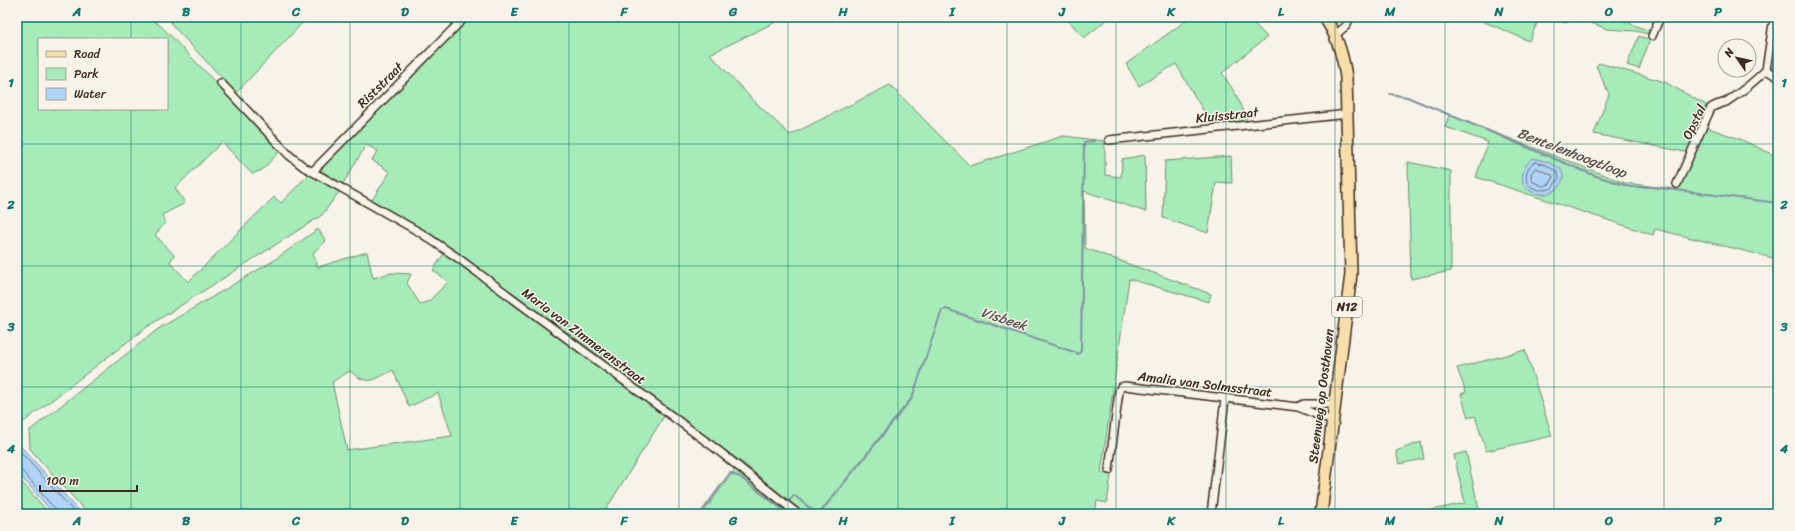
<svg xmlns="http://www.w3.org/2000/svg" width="1795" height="531" font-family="Sriracha,sans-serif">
<rect width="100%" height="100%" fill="#f7f3e8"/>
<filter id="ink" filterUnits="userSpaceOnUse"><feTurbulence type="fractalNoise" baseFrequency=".025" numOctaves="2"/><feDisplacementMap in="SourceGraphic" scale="8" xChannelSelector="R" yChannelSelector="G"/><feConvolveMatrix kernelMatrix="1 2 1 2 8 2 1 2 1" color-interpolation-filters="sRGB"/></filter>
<g filter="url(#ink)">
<path fill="#a5ecb9" stroke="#708b6c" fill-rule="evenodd" d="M17,17H148L161,26L281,150L262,170L252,174L222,142L175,188L185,203L162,215L165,223L155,235L174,255L170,262L188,282L274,197L281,203L309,174L339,192L322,215L144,329L17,427ZM39,39H167V109H39Z
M170,17H308L236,93L173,26L170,20Z
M470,17H786L710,54L751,98L790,135L890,85L970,166L1063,136L1105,141V175L1121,177L1122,159L1145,155L1146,212L1084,191L1085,248L1211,294L1209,302L1129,279L1101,473L1111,475L1107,503L1097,501L1095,514H805L744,464L668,410L603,514H88L30,449L29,431L158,329L273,261L318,229L326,241L313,253L318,267L367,252L373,278L391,273L411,274L407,283L420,304L429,301L448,282L433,270L445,252L600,367L604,359L432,235L372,200L390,172L372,160L378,151L366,145L343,184L320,170ZM393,370L409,407L438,393L452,436L347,450L332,382L350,371C369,387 373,380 393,370Z
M1065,17H1110L1084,38Z
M1191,17H1248L1267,37L1222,73C1233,89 1242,103 1247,121L1211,124L1176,64L1139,86L1126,64Z
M1473,17H1540L1529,41Z
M1575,17H1613L1650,31L1649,34L1635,31L1607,29Z
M1639,36L1650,40L1639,69L1627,65Z
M1599,63L1665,82L1706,105L1700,125L1740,139L1778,157V232L1773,258L1655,229L1653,235L1476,177L1488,142L1445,127L1449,115L1625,183L1675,189L1690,153L1594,134L1609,94L1596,66Z
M1231,156L1232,183L1216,182L1208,233L1163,218L1165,161Z
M1408,162L1451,171V271L1411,279Z
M1525,350L1552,436L1486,451L1475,416L1468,418L1461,394L1466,392L1457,368Z
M1421,442L1424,459L1399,464L1396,451Z
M1466,452L1480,514H1413L1465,503L1454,455Z
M735,469L791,514H702Z
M17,477L50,514H28L17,502Z"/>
<path fill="#afd4f8" stroke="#8190a1" d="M1533,158L1548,162L1561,169C1562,174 1564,174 1563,178C1558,198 1533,199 1523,184C1521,172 1524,165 1533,158Z
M17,442L82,514H54L17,472Z"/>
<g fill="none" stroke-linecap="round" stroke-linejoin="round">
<path stroke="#696e75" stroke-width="1" d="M1535,162L1546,165L1557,172L1559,178L1552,188C1543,192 1533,190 1527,183C1525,174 1527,166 1535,162Z
M1536,168L1552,175L1553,178L1550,184L1542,186L1532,181L1531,174Z
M17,448L76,514
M17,470L22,471L56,510L57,514"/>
<path stroke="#8190a1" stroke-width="2" d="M1390,94L1407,97L1596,176L1631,187H1652L1778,203
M700,514L730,473L740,477L782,509L794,495L817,514
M819,514L912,398L942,310L946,309L1074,352L1078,354L1081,351L1084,142L1094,141"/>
<g stroke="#3b2a1e" stroke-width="10">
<path id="street" d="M1774,17L1766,70L1778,77
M1565,18V17
M1335,35L1346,26L1350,17
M1652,36L1660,17
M221,83L289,155L304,167L421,233L458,258L715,448L798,514
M1109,140L1348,114
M313,171L465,17
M1677,184L1711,108C1716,104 1721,104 1726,102C1740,93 1754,82 1766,70
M1298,407L1304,404H1334
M1109,470L1119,391L1121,387L1125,386L1298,407L1332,421
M1211,514L1225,399"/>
</g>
<g stroke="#3b2a1e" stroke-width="14">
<path id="primary" d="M1321,514L1351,274L1346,77C1343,56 1337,34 1324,17"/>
</g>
<use href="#street" stroke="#f7f3e8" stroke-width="7"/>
<use href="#primary" stroke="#f8deab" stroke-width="11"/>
</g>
</g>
<path fill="none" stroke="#0f766e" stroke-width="1" stroke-opacity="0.55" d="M131,17V39M241,17V514M350,17V514M460,17V514M569,17V514M679,17V514M788,17V514M898,17V514M1007,17V514M1116,17V514M1226,17V514M1335,17V514M1445,17V514M1554,17V514M1664,17V514M131,109V514M17,144H1778M17,266H1778M17,387H1778"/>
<g text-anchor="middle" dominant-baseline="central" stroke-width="3" stroke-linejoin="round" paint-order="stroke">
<rect fill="#f7f3e8" stroke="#73665b" stroke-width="1" x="1332" y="297" width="30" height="20" rx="3"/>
<g font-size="12" font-weight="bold" fill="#3b2a1e">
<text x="1347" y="307">N12</text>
</g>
<g font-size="13" fill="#3b2a1e" stroke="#f7f3e8">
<text transform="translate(380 85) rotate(-45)">Riststraat</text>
<text transform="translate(1227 115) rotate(-6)">Kluisstraat</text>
<text transform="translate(1694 122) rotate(-64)">Opstal</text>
<text transform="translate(584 336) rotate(37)">Maria van Zimmerenstraat</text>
<text transform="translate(1205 384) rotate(7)">Amalia van Solmsstraat</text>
<text transform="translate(1321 396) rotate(-83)">Steenweg op Oosthoven</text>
</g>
<g font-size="14" font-style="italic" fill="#585454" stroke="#f7f3e8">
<text transform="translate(1572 153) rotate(21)">Bentelenhoogtloop</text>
<text transform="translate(1004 319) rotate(18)">Visbeek</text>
</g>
</g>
<rect width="1795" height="531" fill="none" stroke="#f7f3e8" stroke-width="44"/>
<rect x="38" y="38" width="130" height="72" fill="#f7f3e8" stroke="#aca397"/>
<rect x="46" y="51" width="20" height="6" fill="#f8deab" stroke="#aca397"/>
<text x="74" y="58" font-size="12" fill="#3b2a1e">Road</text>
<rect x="46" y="68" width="20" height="12" fill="#a5ecb9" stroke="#aca397"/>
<text x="74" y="78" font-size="12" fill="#3b2a1e">Park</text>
<rect x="46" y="88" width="20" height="12" fill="#afd4f8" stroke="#aca397"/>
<text x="74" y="98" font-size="12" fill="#3b2a1e">Water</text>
<g transform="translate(1737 58) rotate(304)"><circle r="19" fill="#f7f3e8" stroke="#aca397"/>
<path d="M0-3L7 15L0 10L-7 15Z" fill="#3b2a1e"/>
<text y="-6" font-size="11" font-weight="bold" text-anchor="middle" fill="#3b2a1e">N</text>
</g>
<path d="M40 485v6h97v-6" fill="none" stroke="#3b2a1e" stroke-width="2"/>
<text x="46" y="485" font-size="12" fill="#3b2a1e" stroke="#f7f3e8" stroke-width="3" paint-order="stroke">100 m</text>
<rect x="22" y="22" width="1751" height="487" fill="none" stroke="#0f766e" stroke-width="1.5"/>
<g font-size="13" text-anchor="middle" font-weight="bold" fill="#0f766e">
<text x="77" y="16">A</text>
<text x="186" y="16">B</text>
<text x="296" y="16">C</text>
<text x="405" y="16">D</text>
<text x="514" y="16">E</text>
<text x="624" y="16">F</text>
<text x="733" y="16">G</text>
<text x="843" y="16">H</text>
<text x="952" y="16">I</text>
<text x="1062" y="16">J</text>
<text x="1171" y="16">K</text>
<text x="1281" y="16">L</text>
<text x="1390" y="16">M</text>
<text x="1499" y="16">N</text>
<text x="1609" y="16">O</text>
<text x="1718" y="16">P</text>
<text x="11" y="87">1</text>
<text x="1784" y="87">1</text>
<text x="11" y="209">2</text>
<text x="1784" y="209">2</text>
<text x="11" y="331">3</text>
<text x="1784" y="331">3</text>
<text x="11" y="453">4</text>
<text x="1784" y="453">4</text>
<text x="77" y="525">A</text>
<text x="186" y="525">B</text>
<text x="296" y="525">C</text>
<text x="405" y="525">D</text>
<text x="514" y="525">E</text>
<text x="624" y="525">F</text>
<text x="733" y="525">G</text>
<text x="843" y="525">H</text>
<text x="952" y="525">I</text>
<text x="1062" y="525">J</text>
<text x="1171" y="525">K</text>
<text x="1281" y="525">L</text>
<text x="1390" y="525">M</text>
<text x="1499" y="525">N</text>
<text x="1609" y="525">O</text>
<text x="1718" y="525">P</text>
</g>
</svg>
